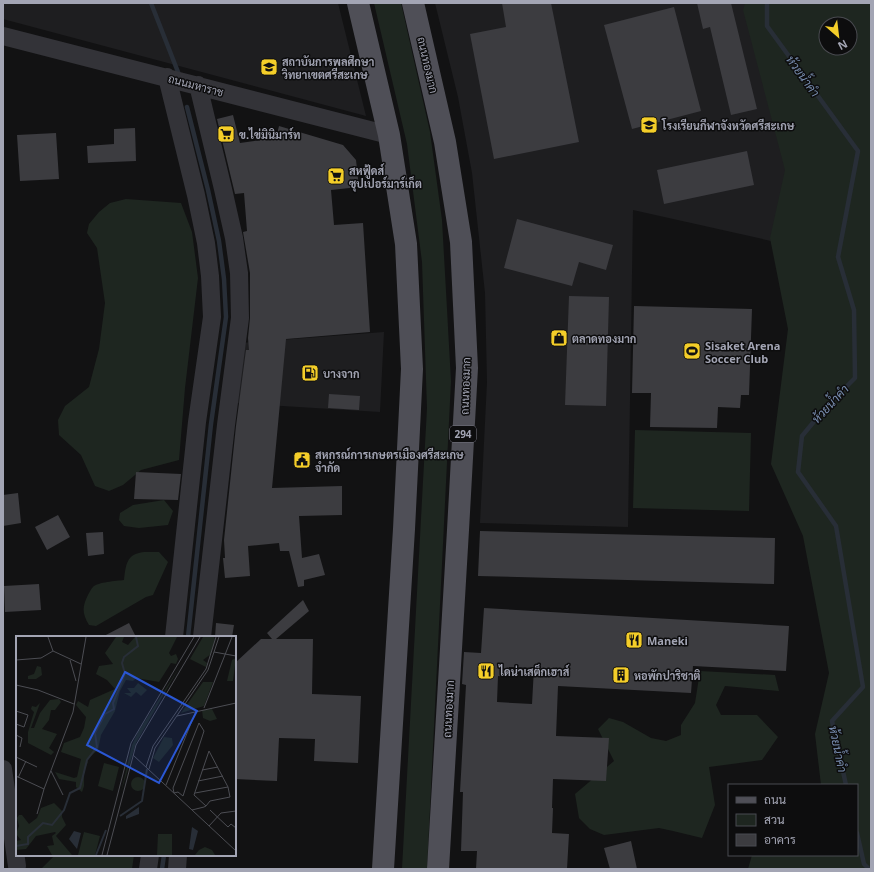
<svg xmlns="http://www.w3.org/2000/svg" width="874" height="872" font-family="'Open Sans',Sarabun,sans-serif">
<rect width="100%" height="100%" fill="#121213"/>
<path fill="#1e1e20" d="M3,3H338L366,116L3,19Z
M435,3H769L834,255L633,210L628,527L480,523L487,382L485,293L472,173L458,97Z
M384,332L380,412L234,403L241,343Z"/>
<path fill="#1e2620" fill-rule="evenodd" d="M374,3H401L430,132L442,220L451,381L427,869H402L427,408L422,262L407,144Z
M745,3H871V869H748L752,855H857V785H821L815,734L829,673L803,536L771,464L788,329L770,238L785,170L743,10ZM826,24H850V48H826Z
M126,199L181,203L192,232L198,278L185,388L179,460L141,470L123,485L109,491L95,486L81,455L59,435L58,420L65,406L89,387L99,349L105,303L97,248L87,233L89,224L99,212L110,203Z
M635,430L751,433L749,511L633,508Z
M164,500L173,511L168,525L139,528L124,526L119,520L120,513L133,505Z
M144,552H159L168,562L153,595L146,597L96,626L89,625C82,613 82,607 88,595C89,593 91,589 93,587C98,582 116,581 124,580C126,565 126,554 144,552Z
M700,671L775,675L779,691L725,686L716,705L721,715H757L778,737L762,760L709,767L715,805L702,838L673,831L659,828L604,835L590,829L579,818L575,794L614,761L598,729L609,718L623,722L651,738L666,741L681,735V725L695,703Z
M55,855H134L132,869H41Z"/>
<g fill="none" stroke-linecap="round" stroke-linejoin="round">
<path stroke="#282e37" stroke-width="4.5" d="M151,3L178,72
M767,3V26L858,151L838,257L854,310L855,378L826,407L802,436L798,472L836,526L863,687L832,721L846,785
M187,107L208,190L219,241L224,279L226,317L211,424L188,637
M857,833L864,864L869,869
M162,869L164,855"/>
</g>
<path fill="#3c3c40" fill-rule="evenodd" d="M502,3H551L579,142L494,159L470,34L506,27Z
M697,3H731L757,109L731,115L710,27L703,29Z
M674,7L701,111L632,129L604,25Z
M233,115L240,143L276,138L279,126L343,145L356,160L359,187L331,190L334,225L363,223L370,332L286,339L272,488L342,486V515L299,516L302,558L319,554L325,575L304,580V586L298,587L289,551H280L279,543L248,546L250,576L225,578L223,558H225L224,540L236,426L246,350H249L248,338L250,318V273L243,232L247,231L244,193L235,194L217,119Z
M135,128L136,161L88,163L87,146L114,144V129Z
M56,133L59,179L20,181L17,135Z
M747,151L754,185L664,204L657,170Z
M517,219L613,245L606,270L579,262L572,286L504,268Z
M569,296L609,297L606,406L565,405Z
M634,306L752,309L749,395H741L740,408L718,407L717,428L650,427L651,393H632Z
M329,394L360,396L359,410L328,408Z
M136,472L181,474L178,500L134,499Z
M18,493L21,523L3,526V495Z
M58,515L70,537L47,550L35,527Z
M480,531L775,538L774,584L478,576Z
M103,532L104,554L88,556L86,533Z
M39,584L41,610L5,612L4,586Z
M303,600L309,611L276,639H313L312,694L361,696L358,763L314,761L315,739L279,738L277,781L235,779V663L261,639H272L267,633Z
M484,608L789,626L786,671L693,666L691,693L558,686L556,736L609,738L606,781L553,779L552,808H553L552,833L569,834L567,869H476L477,851H461L463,792H460L466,685L462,684L464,652L481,653ZM509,667L534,668L532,704L497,702L498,676L508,677Z
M129,623L136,637H102Z
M216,623L234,625L232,637H215Z
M631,841L637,869H610L604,848Z"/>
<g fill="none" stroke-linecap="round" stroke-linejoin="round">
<path stroke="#333338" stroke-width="18" d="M3,36L389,135
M167,77L196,195L206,243L210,276L212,317L197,422L174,637
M198,85L223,189L234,238L239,273L240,318L226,425L202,637
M3,769L17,866
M148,869L150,855
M177,869L178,855"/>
<path stroke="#4f4f57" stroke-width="22" d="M358,3L389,135L406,244L412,369L404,529L383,869
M413,3L445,142L461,242L467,368L458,530L438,869"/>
</g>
<defs>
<g id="university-square" transform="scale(0.9)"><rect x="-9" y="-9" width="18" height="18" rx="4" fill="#f4ce29" stroke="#0d0d0e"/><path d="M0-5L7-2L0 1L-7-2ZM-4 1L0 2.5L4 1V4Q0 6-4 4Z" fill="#111"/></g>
<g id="supermarket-square" transform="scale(0.9)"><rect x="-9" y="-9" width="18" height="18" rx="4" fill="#f4ce29" stroke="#0d0d0e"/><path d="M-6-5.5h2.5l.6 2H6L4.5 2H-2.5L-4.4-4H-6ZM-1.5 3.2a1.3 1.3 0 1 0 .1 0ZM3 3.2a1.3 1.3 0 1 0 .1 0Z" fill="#111"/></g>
<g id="shop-square" transform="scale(0.9)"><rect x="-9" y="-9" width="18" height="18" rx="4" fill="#f4ce29" stroke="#0d0d0e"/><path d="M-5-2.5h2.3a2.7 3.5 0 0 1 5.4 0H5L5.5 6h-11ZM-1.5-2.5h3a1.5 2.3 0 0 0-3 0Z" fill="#111"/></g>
<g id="stadium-square" transform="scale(0.9)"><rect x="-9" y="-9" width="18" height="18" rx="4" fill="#f4ce29" stroke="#0d0d0e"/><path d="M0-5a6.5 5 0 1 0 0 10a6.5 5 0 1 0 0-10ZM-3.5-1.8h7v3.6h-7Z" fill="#111"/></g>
<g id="fuel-square" transform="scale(0.9)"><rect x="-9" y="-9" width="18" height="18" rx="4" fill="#f4ce29" stroke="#0d0d0e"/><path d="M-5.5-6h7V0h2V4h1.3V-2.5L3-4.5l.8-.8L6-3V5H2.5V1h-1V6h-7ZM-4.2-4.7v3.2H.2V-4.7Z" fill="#111"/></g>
<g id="civic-square" transform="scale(0.9)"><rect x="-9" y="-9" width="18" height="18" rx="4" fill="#f4ce29" stroke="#0d0d0e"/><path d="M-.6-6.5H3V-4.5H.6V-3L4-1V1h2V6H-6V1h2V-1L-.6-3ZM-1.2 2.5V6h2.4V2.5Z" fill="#111"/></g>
<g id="restaurant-square" transform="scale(0.9)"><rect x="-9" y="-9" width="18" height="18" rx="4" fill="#f4ce29" stroke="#0d0d0e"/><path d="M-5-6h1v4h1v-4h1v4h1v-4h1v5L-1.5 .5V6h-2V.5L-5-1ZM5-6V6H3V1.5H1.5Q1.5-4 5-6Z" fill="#111"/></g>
<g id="building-square" transform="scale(0.9)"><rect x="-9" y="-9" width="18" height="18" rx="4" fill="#f4ce29" stroke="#0d0d0e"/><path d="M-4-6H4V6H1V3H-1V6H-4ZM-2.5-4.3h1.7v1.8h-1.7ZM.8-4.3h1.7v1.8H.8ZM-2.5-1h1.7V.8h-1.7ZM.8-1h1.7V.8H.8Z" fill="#111"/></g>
</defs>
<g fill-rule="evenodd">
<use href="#university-square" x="269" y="67"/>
<use href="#university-square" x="649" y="125"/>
<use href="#supermarket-square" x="226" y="134"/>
<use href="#supermarket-square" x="336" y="176"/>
<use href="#shop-square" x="559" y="338"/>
<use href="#stadium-square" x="692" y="351"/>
<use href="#fuel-square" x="310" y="373"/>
<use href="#civic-square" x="302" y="460"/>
<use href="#restaurant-square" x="634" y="640"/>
<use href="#restaurant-square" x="486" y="671"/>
<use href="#building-square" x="621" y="675"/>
</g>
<g text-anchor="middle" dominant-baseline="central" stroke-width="3" stroke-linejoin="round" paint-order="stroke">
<rect fill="#0d0d0e" stroke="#767782" stroke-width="1" x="450" y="426" width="26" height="16" rx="3"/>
<g font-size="10" font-weight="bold" fill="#a3a5b4">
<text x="463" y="434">294</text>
</g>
<g font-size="11" font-weight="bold" fill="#a3a5b4" stroke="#0d0d0e" text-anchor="start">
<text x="282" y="61">สถาบันการพลศึกษา<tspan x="282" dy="13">วิทยาเขตศรีสะเกษ</tspan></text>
<text x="662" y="125">โรงเรียนกีฬาจังหวัดศรีสะเกษ</text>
<text x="239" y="134">ข.ไข่มินิมาร์ท</text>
<text x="349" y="170">สหฟู้ดส์<tspan x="349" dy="13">ซุปเปอร์มาร์เก็ต</tspan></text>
<text x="572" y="338">ตลาดทองมาก</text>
<text x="705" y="345">Sisaket Arena<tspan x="705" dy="13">Soccer Club</tspan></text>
<text x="323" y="373">บางจาก</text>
<text x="315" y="454">สหกรณ์การเกษตรเมืองศรีสะเกษ<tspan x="315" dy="13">จำกัด</tspan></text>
<text x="647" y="640">Maneki</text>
<text x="499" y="671">ไดน่าเสต็กเฮาส์</text>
<text x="634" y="675">หอพักปาริชาติ</text>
</g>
<g font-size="11" fill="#a3a5b4" stroke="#0d0d0e">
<text transform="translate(428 65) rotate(77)">ถนนทองมาก</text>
<text transform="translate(196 85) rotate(15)">ถนนมหาราช</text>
<text transform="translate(465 386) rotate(-88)">ถนนทองมาก</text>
<text transform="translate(448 709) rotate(-87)">ถนนทองมาก</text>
</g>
<g font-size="12" font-style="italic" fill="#798eb0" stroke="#0d0d0e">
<text transform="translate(803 76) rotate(54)">ห้วยน้ำคำ</text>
<text transform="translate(830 404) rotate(-47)">ห้วยน้ำคำ</text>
<text transform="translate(838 749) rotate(78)">ห้วยน้ำคำ</text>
</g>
</g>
<g transform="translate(16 636)">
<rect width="220" height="220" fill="#121213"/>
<path d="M100,1H108L106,6L112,9L119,1H161L153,17L155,20L160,18L162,23L160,28L155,27L143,46L120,42L117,45L110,44L104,55L99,75L85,99L82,114L70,124L72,126L68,135V150L66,156L60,151V146L43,143L39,136L58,142L61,141L65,123L45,116L48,107L64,101L68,92L70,81L60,69L62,65L72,71L74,64L99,53L91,44L80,38L83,30L97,28L89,17ZM187,1H198L199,3L195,18L187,24L191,27L190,31L174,23ZM220,22L217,45H211L216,24ZM21,30L25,31L26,39L20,43H12V40L18,38ZM164,30L120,107L105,156L116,109L122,96ZM187,46H197L188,70L165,77ZM122,47L131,54L125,60L120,56L115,61L108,57H115L111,52H118ZM43,63L45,66L39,74H35L33,84L26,93L41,98L33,112L38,116L35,119L12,107V96L18,76L15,73L16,70L20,71L24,67L15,92H18L24,77L34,64ZM196,73L201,83L194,85L187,82L186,74ZM148,101L156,102L157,109L143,126L137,122ZM88,127L103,131L97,155L82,150ZM115 148a7 7 0 1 1 14 0a7 7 0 1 1-14 0ZM38,167L46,175V181L50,189L40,200L56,219H36L31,210L38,209L36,200L40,197L39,196L20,200L10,213L0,214V205L5,204L0,198L3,190L1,182L3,179H6L13,188L21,182L25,172ZM68,196L84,200L79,219H62ZM142,198H156V219H141ZM189,211L196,214L199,219H179L183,214Z" fill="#1e2620"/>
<path d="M123,171V178L110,183V180ZM176,191L182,195L177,214L173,213ZM58,195L65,197L61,213L53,203Z" fill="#282e37"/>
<path fill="none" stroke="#282e37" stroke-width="2" d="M104,180L126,165L131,133M0,210L12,208V201L27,187L36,189L48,174L54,157L64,152L71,124L81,111L79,97L89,78L98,73L97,67L109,38L106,27L108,21L122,10L120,1M80,219L90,194"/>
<path fill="none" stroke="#4c4d53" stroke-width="1" d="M32,1L37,15M198,16L220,20M0,24L25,22L37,15L65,28M54,24L60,45M0,49L22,54L58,68M188,72L216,1M0,75L12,79L8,91L0,88M161,80L220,67M183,87L188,95L167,160L162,156L158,157L157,152ZM0,99L6,102L4,111M117,119L220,215M0,121L21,131M130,131L137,110L190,33L200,1M133,133L139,112L192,34L203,1M186,134L202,131M35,135L47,159M0,140L28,153L57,76L70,1M2,142L10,125M182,145L207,140M150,149L180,75M179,157L212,151M176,174L188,171L190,170L194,165L214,161L212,151L193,115L178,159L190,170M194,174L212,191L215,188L220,192M21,178L28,153M193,190L205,177L220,175M86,219L115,107L178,1M91,219L120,109L184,1"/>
<path fill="#2a57d4" fill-opacity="0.15" stroke="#2a57d4" stroke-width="2" d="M109,36L181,75L143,147L71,109Z"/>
<rect width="220" height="220" fill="none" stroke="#a3a5b4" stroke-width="2"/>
</g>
<rect width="874" height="872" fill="none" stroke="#a3a5b4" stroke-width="8"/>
<rect x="728" y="784" width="130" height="72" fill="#0d0d0e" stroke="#494a50"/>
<rect x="736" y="797" width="20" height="6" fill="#4f4f57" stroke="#494a50"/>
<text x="764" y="804" font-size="12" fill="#a3a5b4">ถนน</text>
<rect x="736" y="814" width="20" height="12" fill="#1e2620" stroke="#494a50"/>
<text x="764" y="824" font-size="12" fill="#a3a5b4">สวน</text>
<rect x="736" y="834" width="20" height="12" fill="#3c3c40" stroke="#494a50"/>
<text x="764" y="844" font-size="12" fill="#a3a5b4">อาคาร</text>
<g transform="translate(838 36) rotate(152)"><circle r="19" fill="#0d0d0e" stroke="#494a50"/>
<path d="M0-3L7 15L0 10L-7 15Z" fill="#f4ce29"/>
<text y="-6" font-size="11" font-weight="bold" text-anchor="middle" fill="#a3a5b4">N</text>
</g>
</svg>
